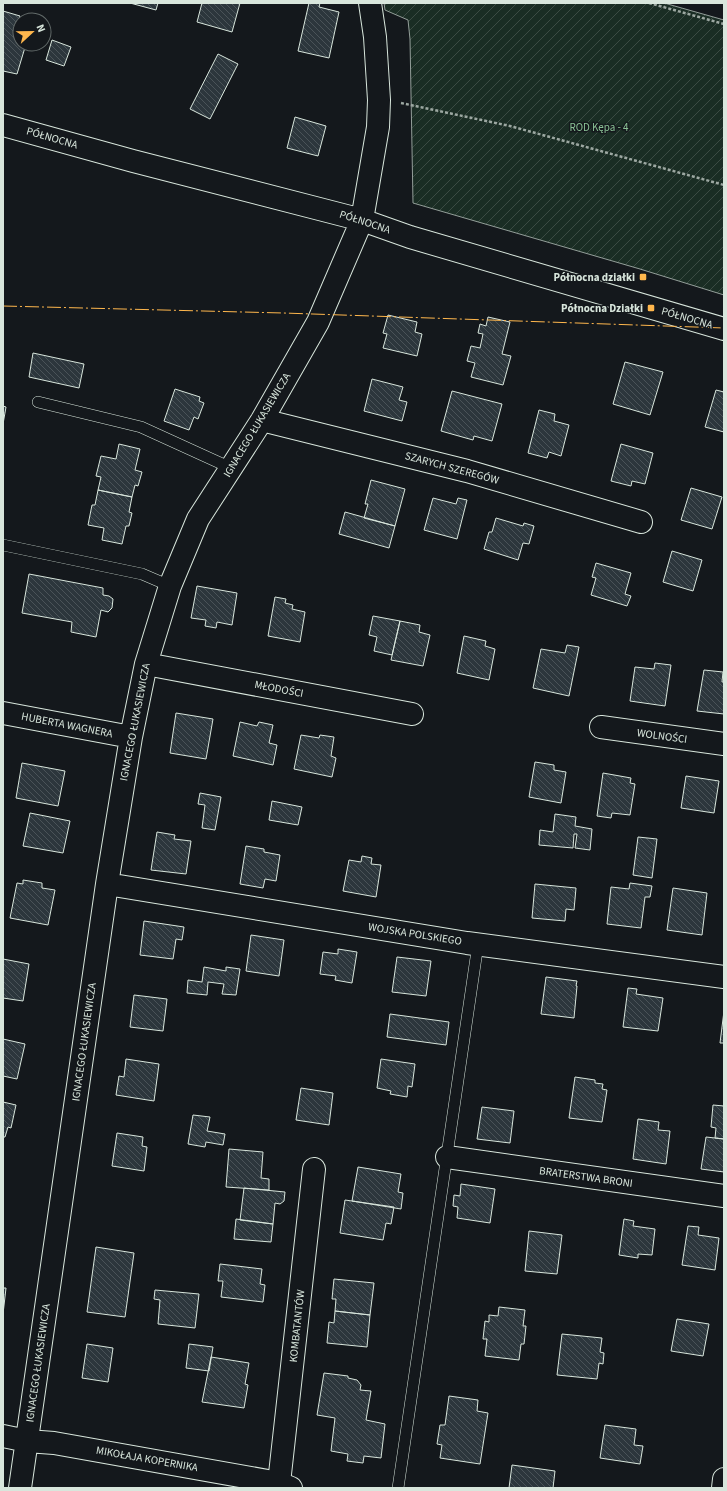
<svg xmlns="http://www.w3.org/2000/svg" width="727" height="1491" font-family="'Source Sans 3',sans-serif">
<defs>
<pattern id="garden-furrows" width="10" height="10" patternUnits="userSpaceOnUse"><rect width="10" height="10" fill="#1a2d24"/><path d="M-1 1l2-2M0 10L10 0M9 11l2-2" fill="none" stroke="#3b4b43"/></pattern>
<pattern id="building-back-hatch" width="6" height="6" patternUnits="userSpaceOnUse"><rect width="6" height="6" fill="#2c363c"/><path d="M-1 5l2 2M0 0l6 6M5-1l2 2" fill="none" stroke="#4a5358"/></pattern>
</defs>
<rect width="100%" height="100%" fill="#14181c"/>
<path fill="url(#garden-furrows)" stroke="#939e99" d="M384,3H664L724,20V295L640,269L413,203L410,39L408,20L385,10Z"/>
<path fill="url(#building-back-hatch)" stroke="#d8e6dc" d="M130,3H158L156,10Z
M202,3H240L232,32L197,22Z
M309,3H320L319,7L339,12L329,58L298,51Z
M3,11L20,16L17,24L20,25V44H26L17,74L3,71Z
M52,40L71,47L64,66L46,60Z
M218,54L238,64L210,119L190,109Z
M295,117L326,126L318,156L287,148Z
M388,315L417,322L415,332L422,334L417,356L383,348L387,334L383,333Z
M488,317L510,322L502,354L511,356L503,385L471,377L475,363L467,361L471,346L480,348L483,334L478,333L480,324L486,326Z
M33,353L84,364L79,388L29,377Z
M625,362L663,372L650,415L613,404Z
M372,379L403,387L399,400L407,402L402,421L364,411Z
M175,389L200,397L199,401L204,403L198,419L194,417L189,430L164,421Z
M716,390L724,392V432L705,427Z
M452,391L502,404L492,441L474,436L473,440L441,431Z
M3,406L6,407L3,424Z
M539,410L555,414L554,421L569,425L561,456L549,452L547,458L528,453Z
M119,444L140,449L135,470L142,472L138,486L135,485L132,497L98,490L101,477L96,476L101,456L116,459Z
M621,444L653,453L645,484L632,481L631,486L611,481Z
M371,480L405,489L395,526L364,518L368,504H365Z
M691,488L722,497L712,529L681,520Z
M98,490L132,497L129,512L132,513L129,526H126L122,544L102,540L104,528L88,525L92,505H95Z
M433,498L456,504L458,498L467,500L457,539L424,530Z
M345,512L395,526L389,548L339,534Z
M496,518L523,526L524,523L534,526L529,544L523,543L518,560L484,549L489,532H492Z
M672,551L702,560L693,591L663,582Z
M596,563L631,573L625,594L631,596L627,606L591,595L596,578L592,577Z
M29,574L103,588V595L109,596L113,599L112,608L108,612L101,610L96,637L71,632L72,622L22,613Z
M197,586L237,593L232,625L217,622L216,628L205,626L206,620L191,618Z
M275,597L286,599L285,603L293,605L292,609L305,612L300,642L268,636Z
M373,616L400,621L392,655L374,651L377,637L369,635Z
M400,621L420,625L419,632L430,635L423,666L391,660Z
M464,636L486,641L485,646L495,649L489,680L457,673Z
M567,645L579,647L569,696L533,688L541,649L565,653Z
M655,663L671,665L665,706L630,701L635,667L654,669Z
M704,670L723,672L722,682H724V714L697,711Z
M176,713L213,719L206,759L170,753Z
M240,722L257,726L259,722L273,725L269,743L277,745L273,765L233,756Z
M301,735L319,738L320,735L334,737L331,756L336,758L332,777L294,769Z
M535,762L554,765V770L566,772L561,803L529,797Z
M22,763L65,771L58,806L16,798Z
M603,773L631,778L630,783L635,784L630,815L612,813L611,818L597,816Z
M686,776L719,781L714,813L681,808Z
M200,793L221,797L215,830L202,828L205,805L198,804Z
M272,801L302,807L298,825L269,820Z
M30,813L70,821L63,853L23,846Z
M555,814L576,817L575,826L592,829L590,850L575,848L577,834H574L573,848L539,845L540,830L553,832Z
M157,832L175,835L174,839L191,841L186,874L151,870Z
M638,837L657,839L652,878L633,875Z
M246,846L264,849V852L280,855L276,881L265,879L263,888L240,884Z
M362,856L372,858L371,864L381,865L376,897L343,891L349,860L361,862Z
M23,880L42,883V888L55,890L48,925L10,918L17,883L23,884Z
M630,883L652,886L650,897H645L641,928L607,924L611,887L629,889Z
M535,884L576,888L574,910L566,909L565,921L532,918Z
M673,888L707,893L702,935L667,930Z
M144,921L184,927L182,940L176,939L173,959L140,955Z
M251,935L284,940L279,976L246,971Z
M338,949L357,952L352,983L335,980L336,976L320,974L323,952L338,954Z
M397,957L431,961L426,996L392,992Z
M3,959L29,964L23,1001L3,998Z
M204,967L226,971V967L240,969L236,995L222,994L224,984L208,982L207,995L187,993L188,980L202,982Z
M546,977L577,981L576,986H577L574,1018L541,1014Z
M628,988L637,989L636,994L663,998L658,1031L623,1027Z
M134,995L167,999L163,1031L130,1027Z
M724,1011V1043H720Z
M390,1014L449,1022L446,1045L387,1037Z
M3,1039L25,1044L17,1079L3,1076Z
M126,1059L159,1064L154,1101L116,1095L119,1076L124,1077Z
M381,1059L415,1064L412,1087L408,1086L407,1097L390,1094L391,1091L377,1088Z
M575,1077L595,1080V1083L603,1084L602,1089L607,1090L602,1122L569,1118Z
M301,1088L333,1093L329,1125L296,1120Z
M3,1102L16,1105L11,1128L8,1127L5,1137H3Z
M713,1105L724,1106V1139L715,1138L716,1128L711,1127Z
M482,1107L514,1111L510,1143L477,1139Z
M193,1115L210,1117L207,1131L225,1134L223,1145L206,1142L205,1147L188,1144Z
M638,1119L659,1122L658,1130L670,1131L666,1164L633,1159Z
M117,1133L143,1137L142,1146L147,1147L144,1171L112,1166Z
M706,1137L724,1139V1172L701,1169Z
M229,1149L263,1152L261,1178L269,1179V1190L226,1187Z
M358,1167L401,1174L398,1192L403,1193L401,1209L352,1201Z
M461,1184L495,1189L490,1223L457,1218L458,1207L453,1206L454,1195L460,1196Z
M244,1188L285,1192L284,1201L280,1204L275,1203L273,1224L240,1220Z
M345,1200L394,1207L391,1224L386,1223L383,1240L340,1233Z
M236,1219L273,1224L271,1242L234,1239Z
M624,1219L634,1221L633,1226L655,1229L652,1255L638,1254V1258L619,1255Z
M688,1226L699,1227L698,1235L719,1238L715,1270L682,1265Z
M529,1231L562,1235L557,1274L525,1271Z
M96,1247L134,1253L125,1317L87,1312Z
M220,1264L262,1269L260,1284L265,1285L263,1302L221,1297L223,1281H218Z
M334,1279L374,1283L370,1315L335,1311L336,1299H332Z
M3,1288H6L3,1314Z
M155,1290L199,1294L195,1328L158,1324L160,1300L154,1299Z
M499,1307L525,1310L523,1326H526L524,1344H521L519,1360L485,1356L487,1339H483L485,1321L489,1322V1315L498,1316Z
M335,1311L370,1315L367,1347L327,1343L329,1322L334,1323Z
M677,1319L709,1324L703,1356L671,1351Z
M562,1334L602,1338L600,1352L604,1353L603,1364L599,1363L597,1379L557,1375Z
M87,1344L113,1348L108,1382L82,1378Z
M189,1344L213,1347L209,1371L186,1368Z
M211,1357L249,1363L245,1384L248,1385L244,1408L202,1402Z
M324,1373L348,1376V1378L357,1380L361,1385L360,1390L371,1391L366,1420L385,1424L381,1458L364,1456L363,1463L347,1461L348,1454L331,1451L335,1418L317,1415Z
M449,1396L478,1400L477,1411L488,1413L480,1464L440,1458L442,1445L437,1444L440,1425H445Z
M605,1425L636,1429L634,1445L643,1446L640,1464L600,1458Z
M512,1465L555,1471L553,1488H509Z"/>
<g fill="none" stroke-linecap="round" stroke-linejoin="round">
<g stroke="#d8e6dc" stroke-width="12">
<path id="service" d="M38,402L141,427L231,468
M3,545L142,574L170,586
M398,1488L478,944"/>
</g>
<g stroke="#d8e6dc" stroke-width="24">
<path id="minor" d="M3,125L133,161L362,220L410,237L724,329
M262,420L467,471L641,522
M146,664L412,714
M3,713L131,737
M601,727L724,744
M107,884L467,943L724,977
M447,1157L724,1196
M3,1436L27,1441L54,1443L279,1483L291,1488
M279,1483L314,1169
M20,1488L107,884L131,737L146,664L170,586L198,519L262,420L318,322L362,220L378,127L379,100L375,37L370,3
M723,1488L724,1479"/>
</g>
<path stroke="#9da8a2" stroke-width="2.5" stroke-dasharray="3 2" stroke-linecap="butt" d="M649,3L724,24
M401,103L510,126L724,185"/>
<use href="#service" stroke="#14181c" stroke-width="11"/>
<use href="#minor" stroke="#14181c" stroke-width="22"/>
<path stroke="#ffb74d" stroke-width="1" stroke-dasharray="14 3 2 3" stroke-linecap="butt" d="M3,306L283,313L724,328"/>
</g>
<g fill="#ffb74d" stroke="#14181c" stroke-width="1.5">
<rect x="639" y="273" width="8" height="8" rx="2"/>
<rect x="647" y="304" width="8" height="8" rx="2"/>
</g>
<g text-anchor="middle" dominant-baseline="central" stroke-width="3" stroke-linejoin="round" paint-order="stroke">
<g font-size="11" fill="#8ac095" stroke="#14181c">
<text x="599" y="127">ROD Kępa - 4</text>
</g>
<g font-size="11" fill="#d8e6dc" stroke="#14181c">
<text transform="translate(52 138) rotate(16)">PÓŁNOCNA</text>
<text transform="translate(365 222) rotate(18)">PÓŁNOCNA</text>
<text transform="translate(687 318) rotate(16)">PÓŁNOCNA</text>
<text transform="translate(257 425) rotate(-59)">IGNACEGO ŁUKASIEWICZA</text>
<text transform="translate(452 468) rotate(15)">SZARYCH SZEREGÓW</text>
<text transform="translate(279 689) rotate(11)">MŁODOŚCI</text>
<text transform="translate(135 722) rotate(-79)">IGNACEGO ŁUKASIEWICZA</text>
<text transform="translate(67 725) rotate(11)">HUBERTA WAGNERA</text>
<text transform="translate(662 736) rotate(8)">WOLNOŚCI</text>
<text transform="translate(415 934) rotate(9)">WOJSKA POLSKIEGO</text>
<text transform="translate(84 1042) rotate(-82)">IGNACEGO ŁUKASIEWICZA</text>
<text transform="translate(586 1177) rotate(8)">BRATERSTWA BRONI</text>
<text transform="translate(297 1326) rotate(-84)">KOMBATANTÓW</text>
<text transform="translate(38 1363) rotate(-82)">IGNACEGO ŁUKASIEWICZA</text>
<text transform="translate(147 1459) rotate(10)">MIKOŁAJA KOPERNIKA</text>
</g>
<g font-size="11" font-weight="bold" fill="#d8e6dc" stroke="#14181c" text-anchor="end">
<text x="635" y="277">Północna działki</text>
<text x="643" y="308">Północna Działki</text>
</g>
</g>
<rect width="727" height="1491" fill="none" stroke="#d8e6dc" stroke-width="8"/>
<g transform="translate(32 32) rotate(68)"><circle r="19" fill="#14181c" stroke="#626a69"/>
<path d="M0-3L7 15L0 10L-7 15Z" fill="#ffb74d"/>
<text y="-6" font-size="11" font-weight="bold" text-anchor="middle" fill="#d8e6dc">N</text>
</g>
</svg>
